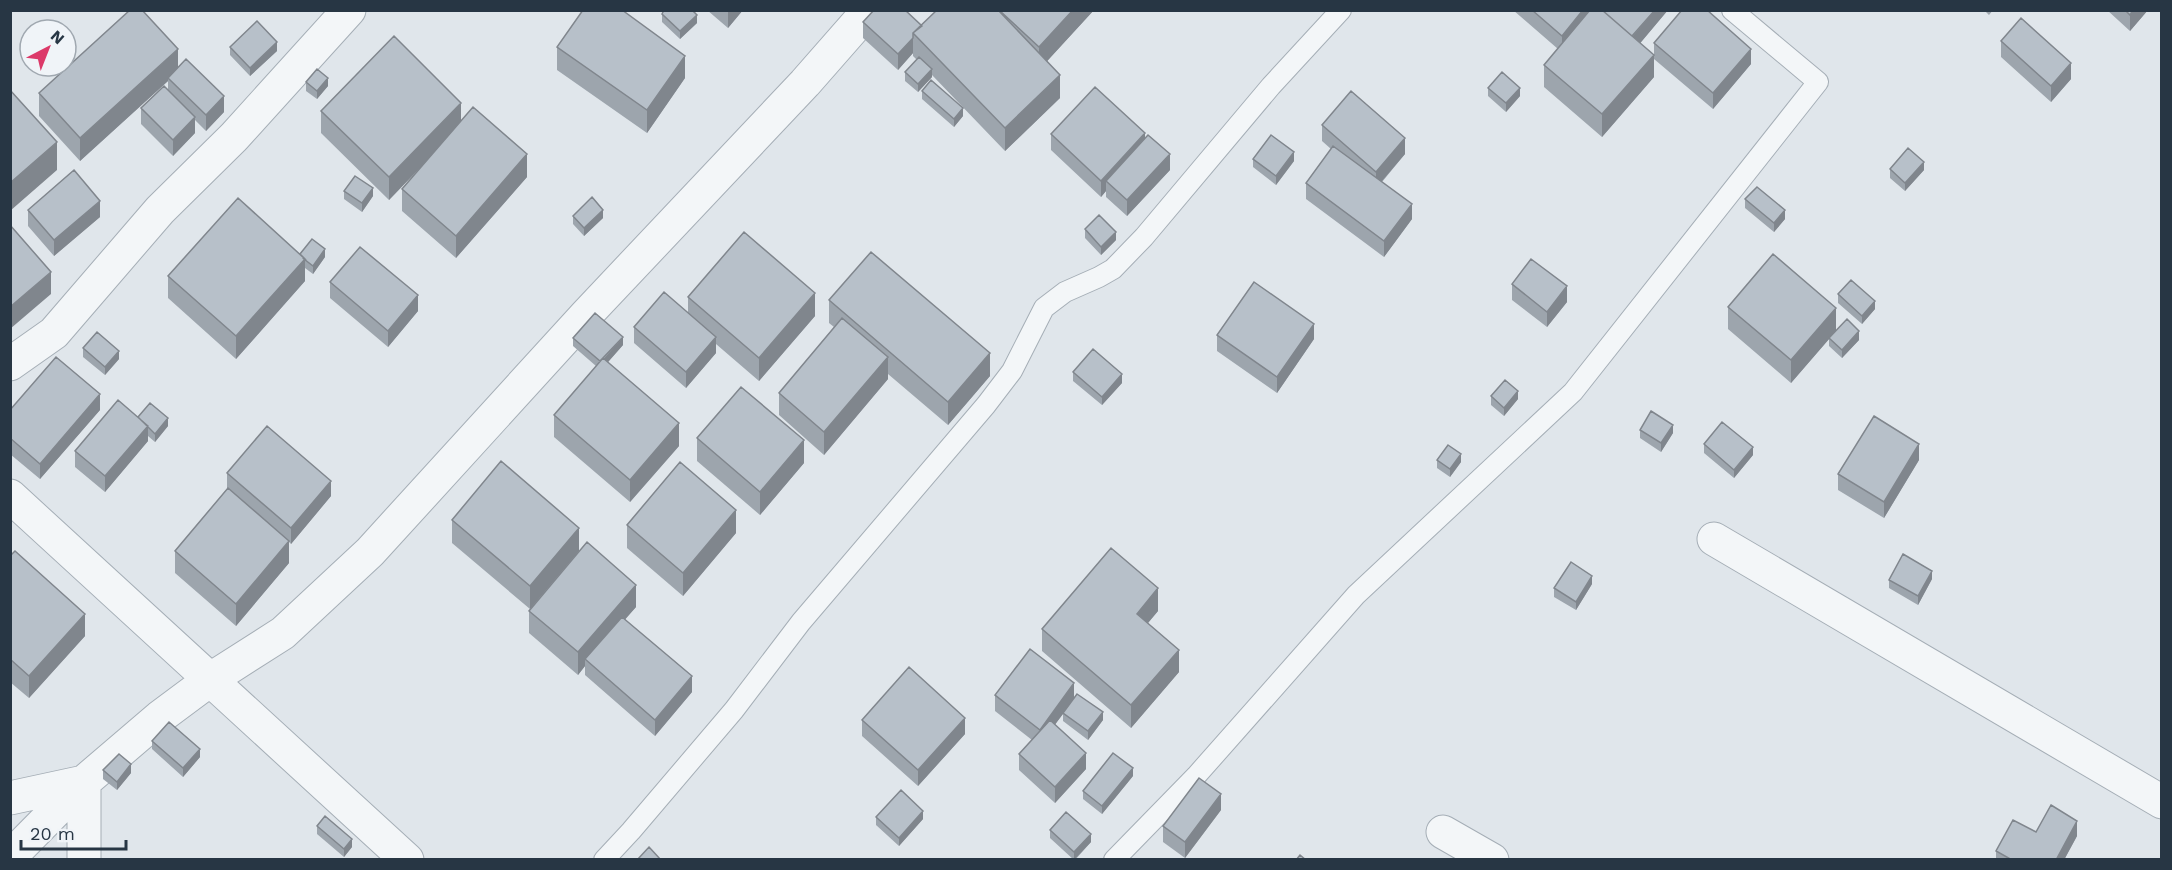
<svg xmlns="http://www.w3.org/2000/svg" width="2172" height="870" font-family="'Work Sans',sans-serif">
<rect width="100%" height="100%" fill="#e0e6eb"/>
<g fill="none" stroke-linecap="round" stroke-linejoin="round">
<g stroke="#a5aeb6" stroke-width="22">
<path id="lane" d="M604,860L631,831L734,710L801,622L986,405L1012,371L1044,308L1065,292L1099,277L1113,269L1144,237L1271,86L1341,10
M1114,860L1196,776L1356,595L1573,392L1818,82L1732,10"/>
</g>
<g stroke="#a5aeb6" stroke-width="35">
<path id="street" d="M10,364L54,333L160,210L234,137L349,10
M10,496L407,860
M1714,539L2162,802
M10,798L84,782V860
M1443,832L1492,860
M10,857L84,782L160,717L211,679L283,633L370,552L586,315L805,83L869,10"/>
</g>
<use href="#lane" stroke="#f3f6f8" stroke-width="20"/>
<use href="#street" stroke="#f3f6f8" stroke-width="33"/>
</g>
<path fill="#9da5ad" d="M707,10H743L728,28Z
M937,10H1094L1047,61L1060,98L1005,151L932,75V77L918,92L905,81V72L917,60L913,56V53L898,70L863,38V22L922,26Z
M1513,10H1668L1640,43L1654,77L1602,137L1544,87V65L1558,49Z
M1984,10H1993L1989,15Z
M2107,10H2148L2130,31Z
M662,14L697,23L680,39L662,22Z
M2001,41L2071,79L2051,102L2001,57Z
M1654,43L1751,64L1713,109L1654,59Z
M230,47L277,51L250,76L230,55Z
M557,47L685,78L647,133L557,70Z
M178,68L224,112L206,131L195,120V133L173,156L141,124V108L168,90V81L80,161L39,116V93Z
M306,82L328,86L317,99L306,91Z
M1488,88L1520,96L1506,112L1488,96Z
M922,91L963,116L954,127L922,99Z
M321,111L461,120L527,177L456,258L402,211V189L422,166L389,200L321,133Z
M1322,125L1405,154L1382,182L1412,219L1384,257L1306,199V183L1331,149L1322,141Z
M1051,134L1145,138L1170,170L1127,216L1106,197V191L1101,197L1051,150Z
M1253,159L1294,161L1276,185L1253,167Z
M1890,169L1924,170L1905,191L1890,178Z
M344,191L373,196L362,212L344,199Z
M1745,199L1785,219L1774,232L1745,208Z
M28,210L100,217L54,256L28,226Z
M573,216L603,218L584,236L573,224Z
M1085,229L1116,240L1101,255L1085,238Z
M325,257L313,274L305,268V281L236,359L168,298V276Z
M330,282L418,311L388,347L330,298Z
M1512,284L1567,302L1547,327L1512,300Z
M1838,294L1875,309L1862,324L1838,303Z
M688,297L815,316L759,381L716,344V353L686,388L634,343V327L688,313Z
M829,300L990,376L948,425L888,374V379L824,455L779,415V393L834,327L829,323Z
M1728,307L1836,330L1859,340L1842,358L1829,346V339L1791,383L1728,329Z
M1217,335L1314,339L1277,393L1217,351Z
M573,338L623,345L608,362L679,446L630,502L554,437V415L596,366L573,346Z
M83,348L119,359L105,375L83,357Z
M1073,372L1122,383L1102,405L1073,381Z
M1491,396L1518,399L1504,416L1491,405Z
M10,410H100L40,479L10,454Z
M138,417L168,426L155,442L148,436V441L105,492L75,467V451Z
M1640,430L1673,433L1661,452L1640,438Z
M697,438L804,463L760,515L697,461Z
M1704,444L1753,455L1734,478L1704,453Z
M1437,460L1461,462L1450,477L1437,468Z
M1919,460L1884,518L1838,490V474Z
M227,473L331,496L291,544L289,542V563L236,626L175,573V551L227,489Z
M452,520L579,551L530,609L452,543Z
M627,525L736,533L683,596L627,548Z
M10,556L85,636L29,698L10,682Z
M1932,579L1918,605L1889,588V580Z
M1592,584L1576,610L1554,597V588Z
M636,607L625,619L692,692L655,736L585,675V666L578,675L529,633V611Z
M1158,611L1148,623L1179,672L1131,728L1042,651V629Z
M995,695L1074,697L1103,720L1088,740L1063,721V714L1055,724L1086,769L1055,803L1019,770V754L1032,740L995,711Z
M862,720L965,734L918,786L862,736Z
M152,741L200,757L183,777L152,749Z
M103,770L131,773L117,790L103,779Z
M1133,776L1102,814L1083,799V791Z
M1221,810L1185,858L1163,842V826Z
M876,817L923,819L899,846L876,825Z
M317,826L352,847L344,857L317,834Z
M1050,830L1091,842L1075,860H1074L1050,838Z
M2036,832L2077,836L2064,860H1996V851Z"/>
<path fill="#80868d" d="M728,10H743L728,28Z
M1073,10H1094L1039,70V47Z
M1583,10H1589V20L1562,52V36Z
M1655,10H1668L1632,53V37Z
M2133,10H2148L2130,31V15Z
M697,15V23L680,39V31Z
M913,38V53L898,70V54Z
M277,42V51L250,76V68Z
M178,49V72L168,78V81L80,161V138Z
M1751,49V64L1713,109V93Z
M1654,55V77L1602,137V114Z
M685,56V78L647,133V110Z
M2071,63V79L2051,102V86Z
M932,69V77L918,92V84Z
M1060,75V98L1005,151V128Z
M328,78V86L317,99V91Z
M1520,88V96L1506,112V103Z
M224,96V112L206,131V115Z
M461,103V125L389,200V177Z
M963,108V116L954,127V119Z
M195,117V133L173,156V140Z
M1145,133V149L1106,181V191L1101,197V181Z
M1405,138V154L1376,188V172Z
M57,142V170L10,211V183Z
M1294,152V161L1276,185V176Z
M527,154V177L456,258V236Z
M1170,154V170L1127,216V200Z
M1924,162V170L1905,191V183Z
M373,188V196L362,212V203Z
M100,201V217L54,256V240Z
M1412,204V219L1384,257V241Z
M603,210V218L584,236V228Z
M1785,210V219L1774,232V223Z
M1116,232V240L1101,255V247Z
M325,249V257L313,274V266Z
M305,259V281L236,359V336Z
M51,272V294L10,329V307Z
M1567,286V302L1547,327V312Z
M815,293V316L759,381V358Z
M418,295V311L388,347V331Z
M1875,301V309L1862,324V316Z
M1836,308V331L1791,383V360Z
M1314,324V339L1277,393V377Z
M1859,331V340L1842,358V350Z
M623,337V345L601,370V362Z
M716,337V353L686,388V372Z
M119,351V359L105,375V367Z
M990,353V376L948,425V402Z
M888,357V379L824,455V432Z
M1122,374V383L1102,405V397Z
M1518,391V399L1504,416V408Z
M100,394V410L40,479V464Z
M168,418V426L155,442V434Z
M679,423V446L630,502V480Z
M1673,425V433L1661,452V443Z
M148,426V441L105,492V476Z
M804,440V463L760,515V492Z
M1919,444V460L1884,518V502Z
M1753,447V455L1734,478V470Z
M1461,454V462L1450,477V469Z
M331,481V496L291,544V528Z
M736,510V533L683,596V573Z
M579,528V551L530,609V586Z
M289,541V563L236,626V604Z
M1932,571V579L1918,605V596Z
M1592,576V584L1576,610V602Z
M636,585V607L588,662L585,659V666L578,675V652Z
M1158,588V611L1137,636V614Z
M85,614V636L29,698V676Z
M1179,650V672L1131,728V705Z
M692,676V692L655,736V720Z
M1074,683V699L1040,745V730Z
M1103,712V720L1088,740V731Z
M965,718V734L918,786V770Z
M200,749V757L183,777V768Z
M1086,753V769L1055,803V787Z
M131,764V773L117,790V782Z
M1133,768V776L1102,814V806Z
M1221,794V810L1185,858V842Z
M923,811V819L899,846V838Z
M2077,821V836L2064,860H2056Z
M1091,834V842L1074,860V852Z
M352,839V847L344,857V849Z"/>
<path fill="#b7c0c9" stroke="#80868d" stroke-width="1.5" d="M130,10H142L178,49L80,138L39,93Z
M583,10H622L685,56L647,110L557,47Z
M664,10H692L697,15L680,31L662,14Z
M874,10H905L922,26L913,33V38L898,54L863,22Z
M937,10H998L1060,75L1005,128L913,33Z
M999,10H1073L1039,47Z
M1532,10H1583L1562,36Z
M1590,10H1602L1654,55L1602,114L1544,65Z
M1602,10H1655L1632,36Z
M1682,10H1707L1751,49L1713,93L1654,43Z
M2125,10H2133L2130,15Z
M2021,18L2071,63L2051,86L2001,41Z
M257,21L277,42L250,68L230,47Z
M394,36L461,103L389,177L321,111Z
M919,57L932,69L918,84L905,72Z
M186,59L224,96L206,115L168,78Z
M317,69L328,78L317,91L306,82Z
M1502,72L1520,88L1506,103L1488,88Z
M931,80L963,108L954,119L922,91Z
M164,86L195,117L173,140L141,108Z
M1095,87L1145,133L1101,181L1051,134Z
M10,90L57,142L10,183Z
M1351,91L1405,138L1376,172L1322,125Z
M473,107L527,154L456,236L402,189Z
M1148,135L1170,154L1127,200L1106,181Z
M1271,135L1294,152L1276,176L1253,159Z
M1333,146L1412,204L1384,241L1306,183Z
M1908,148L1924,162L1905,183L1890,169Z
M74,170L100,201L54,240L28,210Z
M355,176L373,188L362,203L344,191Z
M1757,187L1785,210L1774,223L1745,199Z
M592,197L603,210L584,228L573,216Z
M238,198L305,259L236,336L168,276Z
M1099,215L1116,232L1101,247L1085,229Z
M10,225L51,272L10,307Z
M744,232L815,293L759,358L688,297Z
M312,239L325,249L313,266L304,259H305L300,254Z
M360,247L418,295L388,331L330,282Z
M871,252L990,353L948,402L829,300Z
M1773,254L1836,308L1791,360L1728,307Z
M1531,259L1567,286L1547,312L1512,284Z
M1851,280L1875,301L1862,316L1838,294Z
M1254,282L1314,324L1277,377L1217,335Z
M664,292L716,337L686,372L634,327Z
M595,313L623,337L600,361L573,338Z
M842,318L888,357L824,432L779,393Z
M1847,319L1859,331L1842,350L1829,338Z
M97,332L119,351L105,367L83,348Z
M1093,349L1122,374L1102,397L1073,372Z
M56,357L100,394L40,464L10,438V410Z
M603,358L679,423L630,480L554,415Z
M1505,380L1518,391L1504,408L1491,396Z
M741,387L804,440L760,492L697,438Z
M118,400L148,426L105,476L75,451Z
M150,403L168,418L155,434L138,417Z
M1651,411L1673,425L1661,443L1640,430Z
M1874,416L1919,444L1884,502L1838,474Z
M1722,422L1753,447L1734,470L1704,444Z
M267,426L331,481L291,528L227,473Z
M1448,445L1461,454L1450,469L1437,460Z
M501,461L579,528L530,586L452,520Z
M680,462L736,510L683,573L627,525Z
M228,488L289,541L236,604L175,551Z
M587,542L636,585L578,652L529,611Z
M1111,548L1158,588L1137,614L1179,650L1131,705L1042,629Z
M15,551L85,614L29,676L10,659V556Z
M1903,554L1932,571L1918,596L1889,580Z
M1571,562L1592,576L1576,602L1554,588Z
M622,617L692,676L655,720L585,659Z
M1030,649L1074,683L1040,730L995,695Z
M909,667L965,718L918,770L862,720Z
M1077,694L1103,712L1088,731L1063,713Z
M1050,720L1086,753L1055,787L1019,754Z
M169,722L200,749L183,768L152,741Z
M1113,753L1133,768L1102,806L1083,791Z
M119,754L131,764L117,782L103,770Z
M1199,778L1221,794L1185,842L1163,826Z
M901,790L923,811L899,838L876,817Z
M2051,805L2077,821L2056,860H2012L1996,851L2013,820L2036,832Z
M1066,812L1091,834L1074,852L1050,830Z
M325,816L352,839L344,849L317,826Z
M649,847L661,860H637Z
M1300,855L1306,860H1296Z"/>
<rect width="2172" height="870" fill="none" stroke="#273644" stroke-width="24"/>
<g transform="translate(48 48) rotate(42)"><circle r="28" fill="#f0f4f8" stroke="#a0a8b0" stroke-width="1.5"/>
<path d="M0-4.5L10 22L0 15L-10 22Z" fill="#dc3969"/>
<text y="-9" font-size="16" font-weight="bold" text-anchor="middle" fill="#273644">N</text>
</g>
<path d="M21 840v9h105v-9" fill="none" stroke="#273644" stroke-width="3"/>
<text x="30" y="840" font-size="18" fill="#273644" stroke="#f0f4f8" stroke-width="4.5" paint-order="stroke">20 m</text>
</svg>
